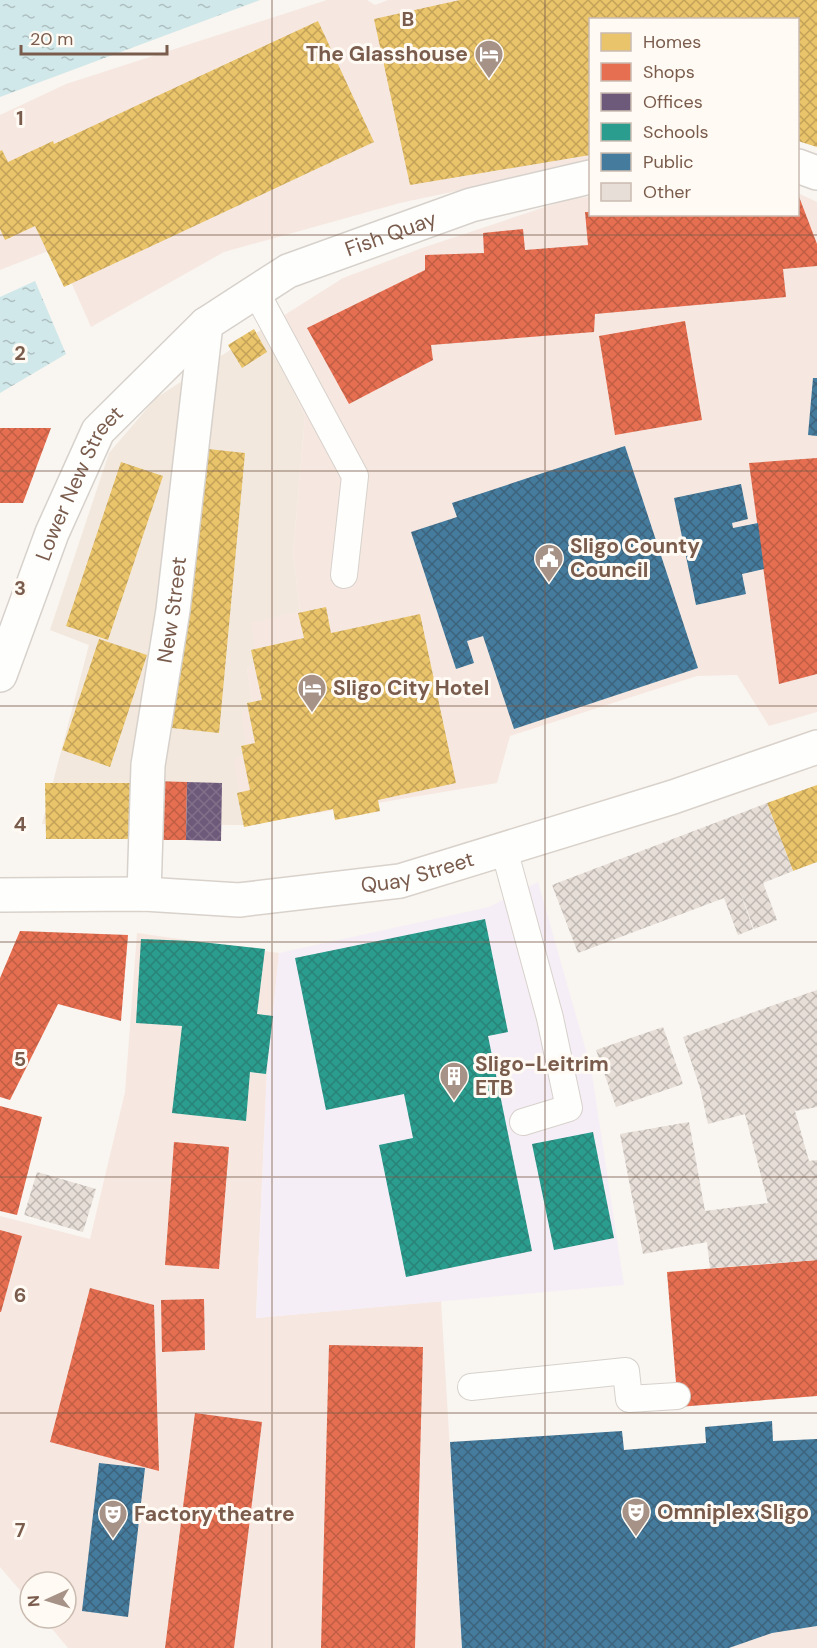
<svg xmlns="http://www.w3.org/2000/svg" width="817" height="1648" font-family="'DM Sans',sans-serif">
<defs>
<pattern id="water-ripples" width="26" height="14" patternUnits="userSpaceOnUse" patternTransform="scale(1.5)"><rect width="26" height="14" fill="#d0e8ea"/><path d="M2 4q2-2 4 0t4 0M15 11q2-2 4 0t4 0" fill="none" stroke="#aebfc0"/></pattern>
<pattern id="homes-cross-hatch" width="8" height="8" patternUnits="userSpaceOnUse" patternTransform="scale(1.5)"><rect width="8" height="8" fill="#e9c46a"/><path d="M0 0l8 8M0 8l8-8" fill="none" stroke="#c2a259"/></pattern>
<pattern id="shops-cross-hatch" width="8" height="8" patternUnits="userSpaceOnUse" patternTransform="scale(1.5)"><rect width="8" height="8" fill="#e76f51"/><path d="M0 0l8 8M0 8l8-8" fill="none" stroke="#c05e45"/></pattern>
<pattern id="offices-cross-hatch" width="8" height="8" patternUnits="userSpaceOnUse" patternTransform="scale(1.5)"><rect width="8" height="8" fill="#6d597a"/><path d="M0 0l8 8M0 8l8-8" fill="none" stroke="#82708a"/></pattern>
<pattern id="schools-cross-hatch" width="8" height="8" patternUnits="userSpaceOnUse" patternTransform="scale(1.5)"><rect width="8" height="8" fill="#2a9d8f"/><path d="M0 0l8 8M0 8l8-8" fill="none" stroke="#298377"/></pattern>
<pattern id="public-cross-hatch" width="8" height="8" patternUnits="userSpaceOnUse" patternTransform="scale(1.5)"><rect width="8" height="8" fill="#457b9d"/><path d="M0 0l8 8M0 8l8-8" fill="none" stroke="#3d637c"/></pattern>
<pattern id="building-cross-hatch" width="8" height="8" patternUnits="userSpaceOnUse" patternTransform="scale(1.5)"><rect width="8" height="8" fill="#e6ded7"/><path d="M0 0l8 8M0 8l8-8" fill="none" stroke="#bfb7b1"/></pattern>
</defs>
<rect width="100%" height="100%" fill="#f9f5f0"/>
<path fill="#f2e8de" d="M264,328L305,416L293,554L300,611L257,663L247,668L253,708L246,753L245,825L42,824L89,645L50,630L109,453L156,398Z"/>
<path fill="#f6e8e1" d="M327,0H367L375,5L388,0H817V147L798,141V20H590V163L400,203L224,252L91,327L56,248L0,270V115L66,84Z
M798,193L817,202V712L769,726L737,675L697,676L510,736L497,783L245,825L234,760L246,753L242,712L253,708L247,668L257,663L251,623L300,611L293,554L305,416L264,328L343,278L422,248L572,198L590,197V214H798Z
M137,933L279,953L267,1073L256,1318L441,1301L462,1648H68L43,1618H66V1582H30V1602L0,1567V1216L90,1239L125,1092Z
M817,1626V1648H729L772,1633Z"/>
<path fill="#f6eef6" d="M538,882L591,1068L624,1285L256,1318L267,1068L279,953L489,907Z"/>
<path fill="url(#water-ripples)" d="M0,0H260L0,97Z
M35,281L66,354L0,393V297Z"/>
<path fill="url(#homes-cross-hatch)" d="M460,0H817V147L798,141V20H590V155L410,185L374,19Z
M318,21L374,142L64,287L35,226L5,240L0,229V151L2,150L8,162L53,141L54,144Z
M254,329L267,352L242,368L228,345Z
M199,448L245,453L219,733L172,728Z
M121,462L163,476L108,640L66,626Z
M326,607L331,633L420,614L456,783L378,800L380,811L335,820L333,809L244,827L237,793L250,790L241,746L255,743L247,703L262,700L251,650L304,638L298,613Z
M99,639L147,655L110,767L62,750Z
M45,783H141V839H46Z
M817,785V862L793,871L767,803Z"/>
<path fill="url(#shops-cross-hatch)" d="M798,194L817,244V266L783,269L786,297L595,314L594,332L431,345L433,360L349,404L307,328L425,270V255L484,253L483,233L523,229L525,250L588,245L585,212H590V214H798Z
M685,321L702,420L615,435L599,336Z
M0,428H51L23,503H0Z
M817,458V674L779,684L749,463Z
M152,781L187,782L186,840H151Z
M20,931L128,935L121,1021L58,1004L10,1100L0,1097V978Z
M0,1106L42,1117L17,1215L0,1211Z
M174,1142L229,1147L219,1269L165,1265Z
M0,1230L22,1236L1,1312H0Z
M817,1260V1396L678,1407L667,1272Z
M90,1288L154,1305L159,1471L50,1442Z
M204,1299L205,1350L162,1352L161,1300Z
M329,1345L423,1347L415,1648H321Z
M195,1413L262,1422L234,1648H165Z"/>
<path fill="url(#offices-cross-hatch)" d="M187,782L222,783L221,841L186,840Z"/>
<path fill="url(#schools-cross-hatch)" d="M485,919L508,1032L488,1036L532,1251L406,1277L379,1145L413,1138L404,1094L326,1110L295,958Z
M141,939L192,941L265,949L257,1014L273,1016L266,1074L250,1072L246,1121L172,1113L182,1026L136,1023Z
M593,1132L614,1238L554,1250L532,1144Z"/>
<path fill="url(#public-cross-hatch)" d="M813,378H817V436L808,435Z
M625,446L698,668L514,729L483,636L467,641L474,663L456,669L411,532L457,517L452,503Z
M741,484L748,519L732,523L733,528L758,523L764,569L742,574L746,594L696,605L674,498Z
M772,1421L773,1441L817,1439V1626L772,1633L729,1648H462L450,1442L622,1431L624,1450L706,1443L705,1427Z
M99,1463L145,1468L128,1617L82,1611Z"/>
<path fill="url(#building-cross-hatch)" d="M767,803L793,871L763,883L777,920L754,929L737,883L753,929L738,935L724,898L578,953L552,885Z
M817,990V1107L795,1111L809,1161L817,1160V1260L710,1268L707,1242L643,1254L620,1134L689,1122L705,1211L768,1203L745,1114L708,1124L700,1088L683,1037Z
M663,1027L683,1084L616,1107L596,1050Z
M37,1172L96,1189L83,1232L24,1215Z"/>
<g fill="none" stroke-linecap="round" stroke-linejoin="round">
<g stroke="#d7d1cb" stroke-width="28">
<path id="lane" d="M256,292L355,476L344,575
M504,849L550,1018L569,1108L523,1122
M471,1387L626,1371L629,1399L677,1396"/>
</g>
<g stroke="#d7d1cb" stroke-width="36">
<g id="street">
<path d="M798,166L817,173"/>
<path id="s1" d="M0,675L52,533L98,431L206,324L288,271L471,205L590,177"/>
<path id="s2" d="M144,894L148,765L173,610L206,324"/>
</g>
</g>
<g stroke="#d9d2cb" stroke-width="36">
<g id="secondary">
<path id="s3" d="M0,895L144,894L239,900L400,881L673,797L817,747"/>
</g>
</g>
<use href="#lane" stroke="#fefefd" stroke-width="26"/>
<use href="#street" stroke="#fefefd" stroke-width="33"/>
<use href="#secondary" stroke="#fefefd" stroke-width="33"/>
</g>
<path fill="none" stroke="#7a5c4d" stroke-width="1.5" stroke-opacity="0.55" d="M272,0V1648M545,0V1648M0,235H817M0,471H817M0,706H817M0,942H817M0,1177H817M0,1413H817"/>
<defs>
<g id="hotel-pin" transform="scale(1.5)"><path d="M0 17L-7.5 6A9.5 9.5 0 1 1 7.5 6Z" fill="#a69286" stroke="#fffaf3"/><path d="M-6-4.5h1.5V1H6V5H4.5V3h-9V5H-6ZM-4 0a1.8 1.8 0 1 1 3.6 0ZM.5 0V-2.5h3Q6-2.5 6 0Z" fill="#fff"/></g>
<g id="civic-pin" transform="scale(1.5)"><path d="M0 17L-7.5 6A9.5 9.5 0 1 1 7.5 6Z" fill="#a69286" stroke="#fffaf3"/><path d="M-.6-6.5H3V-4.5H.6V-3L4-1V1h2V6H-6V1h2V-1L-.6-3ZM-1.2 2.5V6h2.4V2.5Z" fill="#fff"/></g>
<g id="building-pin" transform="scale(1.5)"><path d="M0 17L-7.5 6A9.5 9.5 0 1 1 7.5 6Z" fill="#a69286" stroke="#fffaf3"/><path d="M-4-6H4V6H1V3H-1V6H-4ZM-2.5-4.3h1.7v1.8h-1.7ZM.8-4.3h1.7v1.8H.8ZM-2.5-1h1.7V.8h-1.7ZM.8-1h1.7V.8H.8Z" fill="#fff"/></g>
<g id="theatre-pin" transform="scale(1.5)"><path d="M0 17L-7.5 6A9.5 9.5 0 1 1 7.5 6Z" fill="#a69286" stroke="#fffaf3"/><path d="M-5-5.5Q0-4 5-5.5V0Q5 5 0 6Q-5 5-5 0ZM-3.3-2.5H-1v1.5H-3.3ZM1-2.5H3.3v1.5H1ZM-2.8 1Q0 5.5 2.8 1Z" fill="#fff"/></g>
</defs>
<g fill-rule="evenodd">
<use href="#hotel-pin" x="489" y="54"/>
<use href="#civic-pin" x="549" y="558"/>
<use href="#hotel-pin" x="312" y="688"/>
<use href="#building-pin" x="454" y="1076"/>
<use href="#theatre-pin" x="636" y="1512"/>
<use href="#theatre-pin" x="113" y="1514"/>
</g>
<g text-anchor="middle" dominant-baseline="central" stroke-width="6" stroke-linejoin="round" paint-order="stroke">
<g font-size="21" font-weight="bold" fill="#7a5c4d" stroke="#fffaf3" text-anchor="start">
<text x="468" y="54" text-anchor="end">The Glasshouse</text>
<text x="570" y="546">Sligo County<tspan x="570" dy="24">Council</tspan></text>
<text x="333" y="688">Sligo City Hotel</text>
<text x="475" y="1064">Sligo-Leitrim<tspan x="475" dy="24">ETB</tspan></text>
<text x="657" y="1512">Omniplex Sligo</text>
<text x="134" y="1514">Factory theatre</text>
</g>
<g font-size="21" fill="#7a5c4d" stroke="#fffaf3">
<text stroke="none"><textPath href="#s1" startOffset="622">Fish Quay</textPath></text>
<text stroke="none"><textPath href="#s1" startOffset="208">Lower New Street</textPath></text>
<text stroke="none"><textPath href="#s2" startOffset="286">New Street</textPath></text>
<text stroke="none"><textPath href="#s3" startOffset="420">Quay Street</textPath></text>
</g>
</g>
<g font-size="20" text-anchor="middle" font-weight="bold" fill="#7a5c4d" stroke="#fffaf3" stroke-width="6" stroke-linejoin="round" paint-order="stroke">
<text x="408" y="26">B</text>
<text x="20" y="125">1</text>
<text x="20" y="360">2</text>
<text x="20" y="595">3</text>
<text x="20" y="831">4</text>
<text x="20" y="1066">5</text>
<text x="20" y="1302">6</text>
<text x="20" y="1537">7</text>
</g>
<rect x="589" y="18" width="210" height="198" fill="#fffaf3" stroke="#cabbb1" stroke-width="1.5"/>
<rect x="601" y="33" width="30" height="18" fill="#e9c46a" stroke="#cabbb1" stroke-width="1.5"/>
<text x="643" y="48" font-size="18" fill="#7a5c4d">Homes</text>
<rect x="601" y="63" width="30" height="18" fill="#e76f51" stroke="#cabbb1" stroke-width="1.5"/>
<text x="643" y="78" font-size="18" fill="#7a5c4d">Shops</text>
<rect x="601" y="93" width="30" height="18" fill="#6d597a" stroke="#cabbb1" stroke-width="1.5"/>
<text x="643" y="108" font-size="18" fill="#7a5c4d">Offices</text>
<rect x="601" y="123" width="30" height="18" fill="#2a9d8f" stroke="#cabbb1" stroke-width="1.5"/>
<text x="643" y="138" font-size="18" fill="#7a5c4d">Schools</text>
<rect x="601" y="153" width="30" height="18" fill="#457b9d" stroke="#cabbb1" stroke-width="1.5"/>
<text x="643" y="168" font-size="18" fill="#7a5c4d">Public</text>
<rect x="601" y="183" width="30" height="18" fill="#e6ded7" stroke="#cabbb1" stroke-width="1.5"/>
<text x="643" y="198" font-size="18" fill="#7a5c4d">Other</text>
<g transform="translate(48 1600) rotate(266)"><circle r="28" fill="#fffaf3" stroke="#cabbb1" stroke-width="1.5"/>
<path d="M0-4.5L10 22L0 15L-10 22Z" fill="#a69286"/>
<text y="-9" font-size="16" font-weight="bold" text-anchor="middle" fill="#7a5c4d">N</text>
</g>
<path d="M21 45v9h146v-9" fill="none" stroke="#7a5c4d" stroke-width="3"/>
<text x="30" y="45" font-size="18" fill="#7a5c4d" stroke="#fffaf3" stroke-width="4.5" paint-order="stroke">20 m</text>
</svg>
